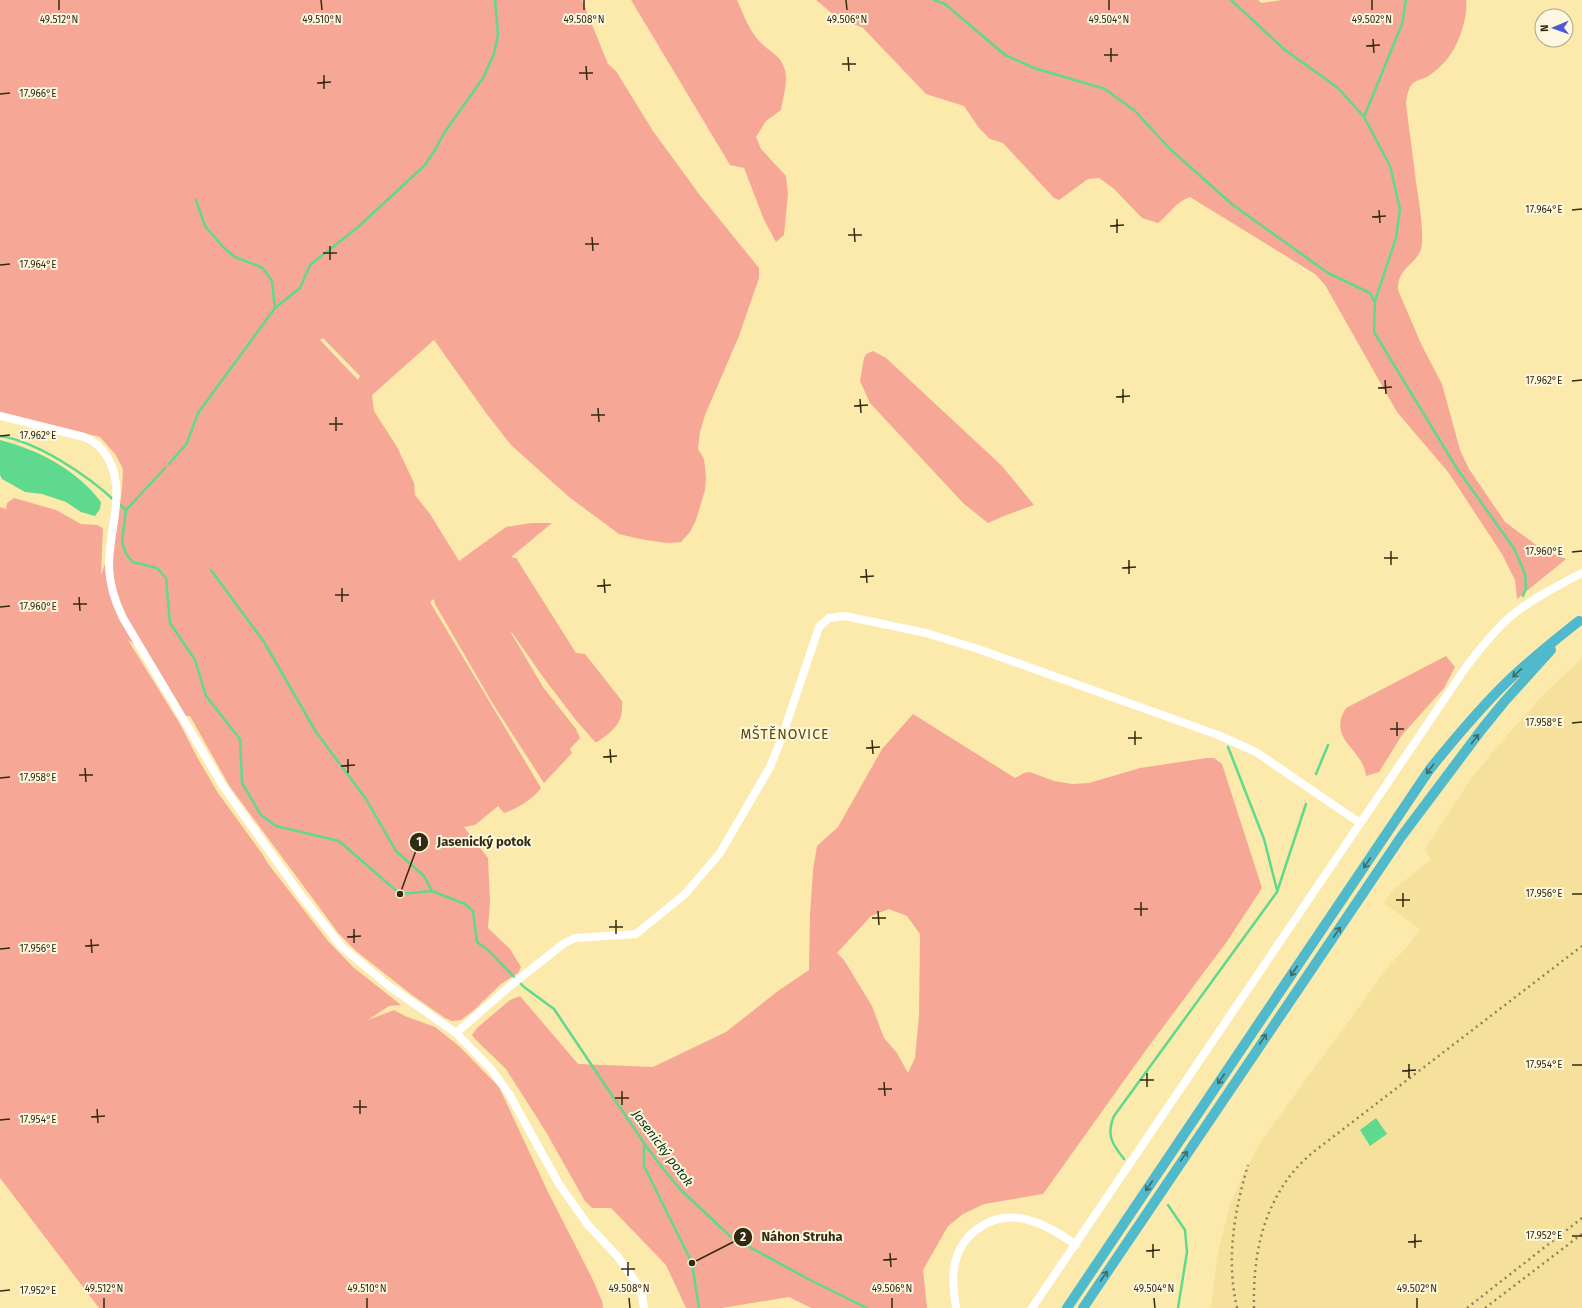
<svg xmlns="http://www.w3.org/2000/svg" width="1582" height="1308" font-family="'Fira Sans',sans-serif">
<rect width="100%" height="100%" fill="#fbeaac"/>
<path fill="#f5e19b" d="M1582,658V1308H1211L1217,1257L1230,1204L1245,1171L1262,1140L1388,967L1407,947L1420,929L1384,903L1394,889L1431,860L1425,851L1426,848L1468,783L1491,754L1541,697Z"/>
<path fill="#f7a795" fill-rule="evenodd" d="M0,0H582L608,64L616,71L653,131L699,194L759,268V278L739,336L705,415L700,432L698,449L704,459L706,477L705,490L696,520L690,532L681,542L667,543L640,539L619,534L569,497L511,445L486,413L434,340L372,395L374,411L397,447L414,483L415,495L430,514L459,561L506,527L531,523H552L511,557L516,558L576,653L585,654L622,701C624,723 613,731 597,742H595L575,719L543,677L513,634L510,631L543,687L576,729L580,738L570,749L572,753L544,783L493,704L435,604L434,599L430,602L541,788C533,799 517,809 504,813L498,806L475,825L464,827L488,858L490,902L488,928L510,949L521,967L518,973L501,984L474,1010L461,1020L452,1021L445,1018L412,995L356,951L339,934L230,787L190,716H185L147,652L128,640L180,724L197,757L218,793L263,855L269,865L328,941L353,967L401,1005L389,1006L368,1020L394,1010L405,1016L435,1027L459,1046L499,1087L548,1192L592,1278L602,1301L603,1308H99L0,1178V507L6,509L7,503L14,498L56,510L81,524L97,525L103,528L101,575L116,533L122,488L123,469L115,454L100,437L0,412ZM323,338L360,376L358,380L320,340Z
M631,0H737C744,16 750,33 763,45C772,53 781,56 785,70C788,81 783,98 781,110L766,121L756,137L761,149L786,176L788,194L784,235L776,242L764,220L744,168L730,165Z
M816,0H1258L1261,3L1282,0H1466C1467,7 1466,12 1465,18C1460,42 1450,61 1430,75C1425,79 1418,79 1413,83C1408,88 1407,96 1406,103C1409,130 1413,156 1416,182C1419,202 1423,224 1422,243C1421,264 1397,265 1398,290L1422,346L1442,384L1460,450L1469,469L1505,522L1543,550L1566,559L1517,599L1515,580L1502,554L1448,472L1397,412L1325,285L1315,274L1190,197C1175,202 1170,214 1158,223L1142,218L1113,188L1099,178L1088,179L1059,200L1054,198L1003,143L990,139L979,128L964,106L926,94L863,28L835,16Z
M873,351L886,358L1002,466L1034,505L1004,516L988,523L964,504L870,403L860,381L864,358L866,354Z
M1446,656L1455,667L1444,688L1402,735L1379,772L1366,776C1364,749 1326,740 1346,708Z
M913,714L1015,778L1024,773L1030,772L1054,781L1072,784L1089,783L1140,768L1207,758H1214L1222,764L1262,888L1228,940L1143,1054L1043,1194L984,1204L963,1214L948,1226L923,1270L927,1308H811L789,1297L722,1308H686L666,1265L611,1208H592L585,1201L546,1132L506,1069L475,1039L472,1035L477,1028L510,1000L520,996L578,1064L653,1067L726,1032L778,991L809,970L810,916L813,870L817,846L838,827L882,749ZM889,909L907,916L920,934L919,1016L915,1058L908,1073L897,1053L884,1038L872,1006L844,960L837,953L871,916Z"/>
<path fill="#5ed98e" d="M0,440C39,450 77,470 101,502L100,509L95,516L81,512L66,502L42,494L25,492L2,479L0,475Z
M1376,1118L1387,1134L1370,1146L1360,1130Z"/>
<g fill="none" stroke-linecap="round" stroke-linejoin="round">
<path stroke="#5ed98e" stroke-width="2.5" d="M934,0L945,4L1005,55L1034,68L1105,89L1135,111L1171,150L1233,205L1328,273L1370,293L1374,301
M1231,0L1285,50L1338,88L1364,117
M1406,0L1402,24L1364,117L1390,166L1400,209L1396,238L1375,301L1374,332L1456,467L1515,550L1525,574L1526,588L1523,596
M196,200L205,226L224,248L235,257L263,268L272,281L275,308
M0,436C38,442 87,475 115,501
M169,464L187,443L198,413L275,308L300,288L310,265L357,228L425,165L435,150L444,133L483,78L494,54L498,35L495,0
M119,504L126,510L122,542L126,554L133,562L157,568L166,578L170,623L195,660L206,696L240,739L242,783L261,815L276,826L339,841L400,894L432,891L465,904L473,911L477,942L488,950L524,987L554,1009L644,1143L660,1165L681,1190L731,1237L812,1281L867,1308
M126,510L165,468
M211,570L264,642L316,732L366,799L396,851L424,876L432,891
M1228,747L1264,839L1277,890
M1316,774L1328,745
M644,1144V1166L692,1263L699,1308
M1124,1159C1112,1144 1106,1135 1114,1116L1277,892L1306,804
M1168,1205L1185,1230L1187,1252L1178,1308"/>
<path stroke="#fff" stroke-width="8" d="M0,416L84,437C95,441 102,448 108,458C127,492 108,532 109,568C110,586 115,602 123,618L223,786L300,894L342,947L389,986L456,1033L491,1069L509,1094L559,1184L588,1225L618,1257L638,1285L642,1296L644,1308
M456,1033L510,986L563,944L575,938L636,934L685,894L720,853L770,767L781,740L819,627L829,618L845,616L926,633L978,649L1218,735L1256,752L1360,823
M956,1308C954,1295 952,1282 954,1269C958,1237 987,1214 1019,1218C1040,1221 1059,1233 1076,1245
M1032,1308L1466,667C1480,649 1494,631 1511,616C1532,599 1557,586 1582,573"/>
<path stroke="#50bacc" stroke-width="10" d="M1067,1308L1430,769C1455,738 1480,708 1509,680C1531,659 1555,640 1579,621
M1083,1308L1401,837L1482,729L1504,702L1551,650"/>
<path stroke="#8f8459" stroke-width="2.5" stroke-dasharray="2 4" stroke-linecap="butt" d="M1237,1308C1226,1260 1234,1212 1248,1165
M1254,1308C1253,1262 1260,1218 1287,1180C1294,1170 1303,1161 1312,1153L1582,946
M1467,1308L1582,1218
M1485,1308L1582,1234"/>
</g>
<defs><path id="oneway-shaft" d="M-6 0H5M1.5-3L5.5 0L1.5 3" fill="none" stroke-width="1.6" stroke-linecap="round" stroke-linejoin="round"/></defs>
<g stroke="#406b66">
<use href="#oneway-shaft" transform="translate(1517 673) rotate(137)"/>
<use href="#oneway-shaft" transform="translate(1475 739) rotate(-52)"/>
<use href="#oneway-shaft" transform="translate(1430 769) rotate(127)"/>
<use href="#oneway-shaft" transform="translate(1367 863) rotate(124)"/>
<use href="#oneway-shaft" transform="translate(1337 932) rotate(-56)"/>
<use href="#oneway-shaft" transform="translate(1294 971) rotate(124)"/>
<use href="#oneway-shaft" transform="translate(1263 1039) rotate(-56)"/>
<use href="#oneway-shaft" transform="translate(1221 1079) rotate(124)"/>
<use href="#oneway-shaft" transform="translate(1184 1156) rotate(-56)"/>
<use href="#oneway-shaft" transform="translate(1149 1186) rotate(124)"/>
<use href="#oneway-shaft" transform="translate(1104 1276) rotate(-56)"/>
</g>
<path fill="none" stroke="#322b12" stroke-width="1.5" d="M59,0V10M321,0L322,10M584,0V10M846,0L847,10M1109,0V10M1372,0V10M1373,39L1374,53M1366,46L1380,45M1111,48V62M1104,55H1118M848,57L849,71M842,64H856M586,66L587,80M579,73H593M324,75V89M317,83L331,82M0,94L10,93M1379,210L1380,223M1572,210L1582,209M1372,217L1386,216M1117,219V233M1110,226L1124,225M854,228L855,242M848,235H862M592,237L593,251M585,244H599M330,246V260M323,253H337M0,265L10,264M1385,380L1386,394M1572,381L1582,380M1378,388L1392,387M1123,389V403M1116,397L1130,396M860,399L861,413M854,406L868,405M598,408L599,422M591,415H605M336,417V431M329,424H343M0,436L10,435M1391,551V565M1572,552L1582,551M1384,558H1398M1129,560V574M1122,568L1136,567M866,569L867,583M860,577L874,576M604,579L605,593M597,586L611,585M342,588V602M335,595H349M79,597L80,611M73,604H87M0,607L10,606M1397,722V736M1572,723L1582,722M1390,729H1404M1135,731V745M1128,738H1142M872,740L873,754M866,748L880,747M610,749L611,763M603,757L617,756M348,759V773M341,766L355,765M85,768L86,782M79,775H93M0,778L10,777M1403,893V907M1572,894H1582M1396,900H1410M1141,902V916M1134,909H1148M878,911L879,925M872,918H886M616,920V934M609,927H623M354,929V943M347,937L361,936M91,939L92,953M85,946L99,945M0,949L10,948M1409,1064V1078M1572,1065H1582M1402,1071L1416,1070M1147,1073V1087M1140,1080H1154M884,1082L885,1096M878,1089H892M622,1091V1105M615,1098H629M360,1100V1114M353,1107H367M97,1109L98,1123M91,1117L105,1116M0,1120L10,1119M1415,1234V1248M1572,1236H1582M1408,1242L1422,1241M1153,1244V1258M1146,1251L1160,1250M890,1253L891,1267M883,1260L897,1259M628,1262V1276M621,1269H635M0,1291L10,1290M104,1298V1308M367,1298V1308M629,1298L630,1308M892,1298V1308M1154,1298L1155,1308M1417,1298V1308"/>
<g text-anchor="middle" dominant-baseline="central" stroke-width="4" stroke-linejoin="round" paint-order="stroke">
<g font-size="13" font-style="italic" fill="#003418" stroke="#fef7df">
<text transform="translate(663 1148) rotate(53)">Jasenický potok</text>
</g>
<g font-size="14" letter-spacing="1" fill="#584906" stroke="#fef7df">
<text x="785" y="734">MŠTĚNOVICE</text>
</g>
</g>
<g font-size="10" text-anchor="middle" fill="#322b12" stroke="#fef7df" stroke-width="4" stroke-linejoin="round" paint-order="stroke">
<text x="59" y="23">49.512°N</text>
<text x="322" y="23">49.510°N</text>
<text x="584" y="23">49.508°N</text>
<text x="847" y="23">49.506°N</text>
<text x="1109" y="23">49.504°N</text>
<text x="1372" y="23">49.502°N</text>
<text x="38" y="97">17.966°E</text>
<text x="1544" y="213">17.964°E</text>
<text x="38" y="268">17.964°E</text>
<text x="1544" y="384">17.962°E</text>
<text x="38" y="439">17.962°E</text>
<text x="1544" y="555">17.960°E</text>
<text x="38" y="610">17.960°E</text>
<text x="1544" y="726">17.958°E</text>
<text x="38" y="781">17.958°E</text>
<text x="1544" y="897">17.956°E</text>
<text x="38" y="952">17.956°E</text>
<text x="1544" y="1068">17.954°E</text>
<text x="38" y="1123">17.954°E</text>
<text x="1544" y="1239">17.952°E</text>
<text x="104" y="1292">49.512°N</text>
<text x="367" y="1292">49.510°N</text>
<text x="629" y="1292">49.508°N</text>
<text x="892" y="1292">49.506°N</text>
<text x="1154" y="1292">49.504°N</text>
<text x="1417" y="1292">49.502°N</text>
<text x="38" y="1294">17.952°E</text>
</g>
<path fill="none" stroke="#322b12" stroke-width="1.5" d="M400 894L419 842M692 1263L743 1237"/>
<g fill="#322b12" stroke="#fef7df" stroke-width="1.5">
<circle cx="400" cy="894" r="4"/>
<circle cx="692" cy="1263" r="4"/>
<circle cx="419" cy="842" r="10"/>
<circle cx="743" cy="1237" r="10"/>
</g>
<g font-size="12" text-anchor="middle" font-weight="bold" fill="#fff">
<text x="419" y="846">1</text>
<text x="743" y="1241">2</text>
</g>
<g font-size="13" text-anchor="middle" font-weight="bold" fill="#322b12" stroke="#fef7df" stroke-width="4" stroke-linejoin="round" paint-order="stroke">
<text x="484" y="846">Jasenický potok</text>
<text x="802" y="1241">Náhon Struha</text>
</g>
<g transform="translate(1554 28) rotate(268)"><circle r="19" fill="#fef7df" stroke="#aca58d"/>
<path d="M0-3L7 15L0 10L-7 15Z" fill="#4d59cf"/>
<text y="-6" font-size="11" font-weight="bold" text-anchor="middle" fill="#322b12">N</text>
</g>
</svg>
